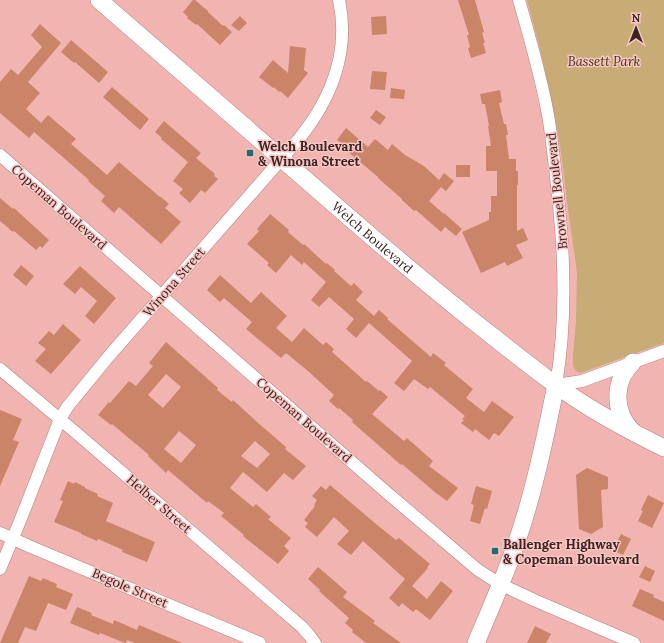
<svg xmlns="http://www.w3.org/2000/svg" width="664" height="643" font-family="Lora,serif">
<rect width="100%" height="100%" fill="#f2b4b1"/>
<path fill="#c9ab76" d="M527,0H664V343L583,372C577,373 575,371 573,365V355L576,320L577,272L567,202L562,159L555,117L541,53Z"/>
<path fill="#ca8468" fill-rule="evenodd" d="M193,0H195L208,11V12L223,26L224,25L232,32L220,45L197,24L196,25L187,18L188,17L183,12Z
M458,0H475L484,32L482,33L485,43H483L486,53L471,58L468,48L470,47L467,35H469Z
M240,16L247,23L239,31L231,25Z
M386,16L387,34L372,35L371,17Z
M40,24L61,43L28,82L40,93L26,109L41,123L48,115L76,139L71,144L107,175L119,162L160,197H161L169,204L165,208L181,222L161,244L119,207L114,213L101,201L105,196L88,181L89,180L34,132L29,138L0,113V82L11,69L18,75L42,47L31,35Z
M71,40L108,72L99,83L75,62L74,63L61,52Z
M290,46L306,48L304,70L308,73L288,98L280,91L279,92L274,87L273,88L259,77L273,60L288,73Z
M372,71L387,72L385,90L370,89Z
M112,87L149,119L140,130L103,97Z
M391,88L405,90L404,99L390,98Z
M500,90L502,102L499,103L504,124H506L508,135H506L509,159H516V171H518V185H517V231L523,228L528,240L516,245L523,258L507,266L505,262L481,273L462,232L489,220V212H491V196H497V171H486V146H491L488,126H489L485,104H482L480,94Z
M376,110L386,117L380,125L370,118Z
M164,121L201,153L196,158L215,174L214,176L218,179L205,193L201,190L190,203L179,193L183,189L173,181L188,162L161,139L162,138L155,132Z
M346,128L368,147L375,139L388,150L392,144L405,155L424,166L439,180L444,173L454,181L446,191L441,187L429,201L444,214V213L462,229L456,236L445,227L441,232L416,210L414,211L402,200V199L378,178V177L340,145L341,143L337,140Z
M456,165H470V177H456Z
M0,198L13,209L14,208L49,240L42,248L40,246L36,250L14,231L13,232L0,221Z
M270,214L289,230L288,232L303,245L304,244L326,264L327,263L335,270L334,271L351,286L354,283L363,292L356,300L374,316L379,310L388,318L387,319L431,357L433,353L446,363L444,365L473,389L466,398L484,412L492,401L514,417L499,436L494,433L489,440L475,429L473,432L461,423L464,420L462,419L465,416L430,387L428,389L414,379L404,391L394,383L412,361L369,323L356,338L346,329L354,319L329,297L319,307L311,300L326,282L304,262L302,265L291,255L276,273L267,265L269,263L247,244L259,231L257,229Z
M21,265L34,276L26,286L13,275Z
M80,266L116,298L94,324L85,316L97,301L81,287L75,294L63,284Z
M220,275L251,303L261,292L287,316L276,328L292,342L304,328L323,345L326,342L334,349L332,352L366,382L367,381L379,391L380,390L388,397L372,414L404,441L407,438L433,461L429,466L458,488L447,501L436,493L402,464L401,465L352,422L353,420L339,408L338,409L329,401L334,395L308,371L286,353L281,358L246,329L252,322L224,298L220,302L207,290Z
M63,324L81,340L51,374L35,361L46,349L38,343L49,331L54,335Z
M166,342L218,388L217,390L232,402L233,400L257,422L286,447L285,449L306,466L293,480L284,473L267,492L243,472L230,488L253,507L256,504L271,517L268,519L291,538L284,546L289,551L278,564L243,536L244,535L221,516L224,513L208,501L207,503L168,470L166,473L148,456L149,455L112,424L111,425L98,415L109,402L110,403L129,381L136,386L153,366L149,363ZM166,374L181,387L163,408L148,395ZM179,431L196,445L181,463L164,449ZM255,441L270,454L257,468L241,456Z
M0,410L22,419L13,440L19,442L0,486Z
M587,468L608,477V489L601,490L603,527L591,534L579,529L576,475Z
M68,481L74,484L75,482L85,487V488L98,494L97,496L113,503L106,521L155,542L147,562L122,552L123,550L98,539L97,541L81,534V533L54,522L63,501L60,500Z
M330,485L376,524L396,540L399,538L430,564L427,567L428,568L412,586L427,599L441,581L453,591L430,620L416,609L413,612L402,603L399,607L389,598L405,579L363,541L351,555L337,544L349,531L334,517L317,537L305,527L308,523L304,520L315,506L314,505L317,500L312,496L321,486L326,490Z
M476,486L492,491L487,509L485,508L480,524L470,521L474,505L471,504Z
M648,495L664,503L652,528L638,521L643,511L641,510Z
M621,534L631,539L623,555L613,550Z
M645,566L655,571L650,582L639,577Z
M318,567L347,592L343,597L375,621L373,623L401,643H366L352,632L353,630L345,623L349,618L319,591L320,590L308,579Z
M29,576L41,581L43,578L57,584L56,587L73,594L66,610L48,603L36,631L25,627L18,643H0Z
M640,589L654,595L653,597L664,602V621L632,606Z
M77,607L92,613L91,615L113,624L114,620L137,630L139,625L182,643H135L127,640L126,643H125L100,633L99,635L70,623Z
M535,626L551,634L546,643H527Z"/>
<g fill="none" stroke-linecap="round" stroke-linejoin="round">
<g stroke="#b87e7b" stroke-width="13">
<path id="street" d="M519,0C530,38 541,76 548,115C553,145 556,176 559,206C565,265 566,326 556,385L582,381L664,351
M0,155L385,491L478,570L500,584L534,600L634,643
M0,369L74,431L302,627L309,635L315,643
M0,533L31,547L260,643
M0,569L20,521L60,419L68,406L109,356L298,140C331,100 350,52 339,0"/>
</g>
<g stroke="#b87e7b" stroke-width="18">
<g id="secondary">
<path id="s1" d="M99,0L373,238C412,271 451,304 491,335C524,361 556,387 592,409C615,423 640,436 664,448"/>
<path d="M632,431C613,411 613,381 633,362"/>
<path d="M476,643C490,610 504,578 516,544C534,493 545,438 556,385"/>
</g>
</g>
<use href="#street" stroke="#fff" stroke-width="12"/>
<use href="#secondary" stroke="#fff" stroke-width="17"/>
</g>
<g fill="#226d73" stroke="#f7c5c2" stroke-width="1.5">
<rect x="246" y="149" width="8" height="8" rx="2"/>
<rect x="491" y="547" width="8" height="8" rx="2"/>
</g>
<g text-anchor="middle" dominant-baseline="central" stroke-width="3" stroke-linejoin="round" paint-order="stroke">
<g font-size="13" font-style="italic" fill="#443416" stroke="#f7c5c2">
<text x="604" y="61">Bassett Park</text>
</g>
<g font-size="13" font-weight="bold" fill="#3c2423" stroke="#f7c5c2" text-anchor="start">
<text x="258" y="146">Welch Boulevard<tspan x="258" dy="15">&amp; Winona Street</tspan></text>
<text x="503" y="544">Ballenger Highway<tspan x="503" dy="15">&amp; Copeman Boulevard</tspan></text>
</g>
<g font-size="13" fill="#3c2423" stroke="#f7c5c2">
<text transform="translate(557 191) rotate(-96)">Brownell Boulevard</text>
<text transform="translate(59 207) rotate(41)">Copeman Boulevard</text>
<text stroke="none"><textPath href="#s1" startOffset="362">Welch Boulevard</textPath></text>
<text transform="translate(174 282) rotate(-49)">Winona Street</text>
<text transform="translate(304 420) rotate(41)">Copeman Boulevard</text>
<text transform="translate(159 504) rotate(41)">Helber Street</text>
<text transform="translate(130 588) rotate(23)">Begole Street</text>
</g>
</g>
<g transform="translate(636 28)" stroke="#f7c5c2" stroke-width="3" paint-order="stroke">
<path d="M0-3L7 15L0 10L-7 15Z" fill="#3c2423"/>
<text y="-6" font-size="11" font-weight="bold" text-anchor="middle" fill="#3c2423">N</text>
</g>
</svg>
